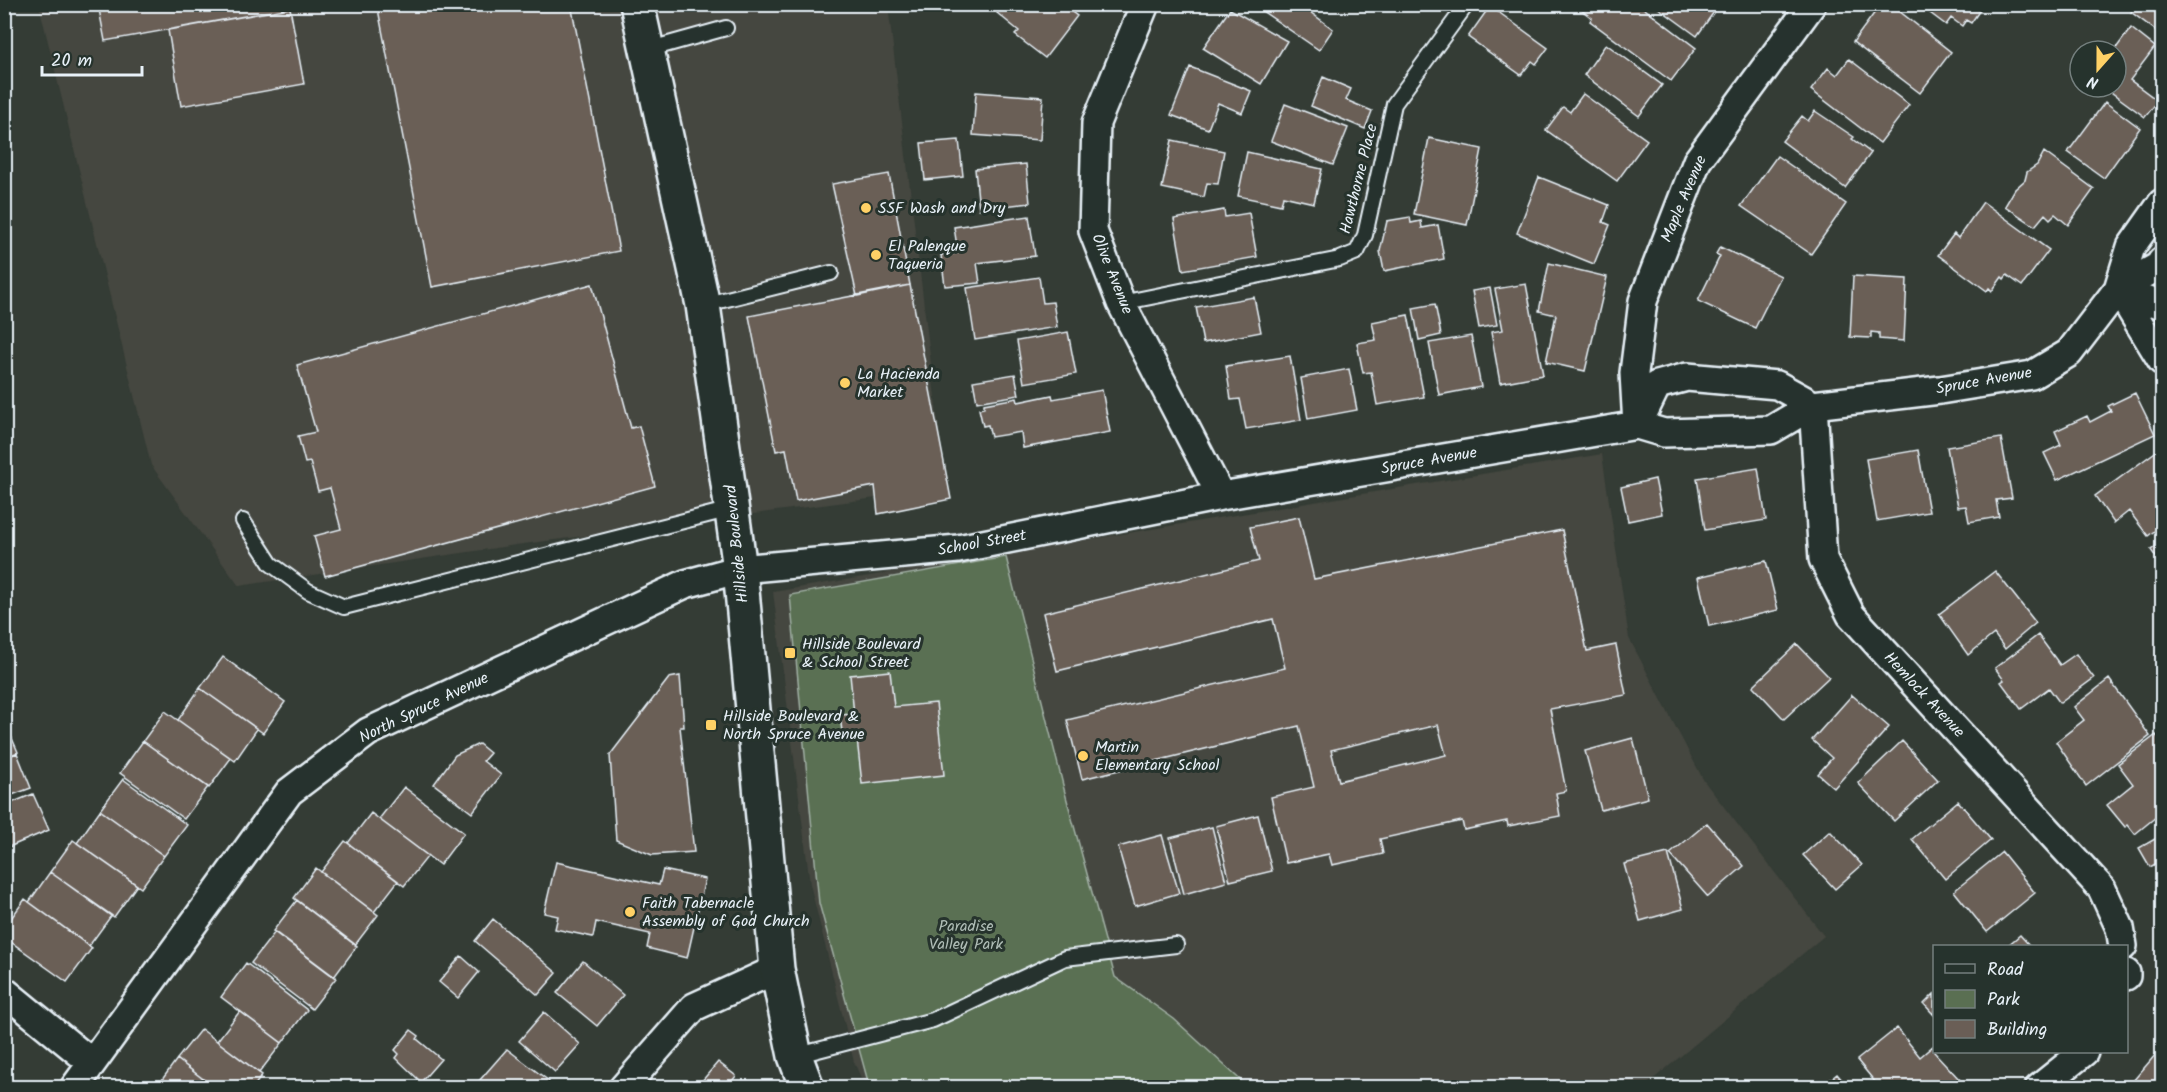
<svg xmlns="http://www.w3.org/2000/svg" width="2167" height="1092" font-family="Kalam,sans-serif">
<rect width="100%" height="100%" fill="#343c35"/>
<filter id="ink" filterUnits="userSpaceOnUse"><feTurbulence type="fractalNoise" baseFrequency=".0167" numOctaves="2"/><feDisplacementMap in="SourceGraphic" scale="12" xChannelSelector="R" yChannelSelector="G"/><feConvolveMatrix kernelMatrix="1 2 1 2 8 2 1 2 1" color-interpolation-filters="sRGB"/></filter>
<g filter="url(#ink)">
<path fill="#44463f" d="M39,5H888L946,489L516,545L239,586L151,465Z
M1602,454L1629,638L1704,781L1824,936L1644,1087H865L854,1062L810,884L773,592Z"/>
<path fill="#5a6f52" stroke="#a1b0a5" stroke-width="1.5" d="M1006,557L1064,789L1115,977L1174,1019L1248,1087H872L867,1078L819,903L790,595Z"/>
<path fill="#6a5e56" stroke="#e8f1f8" stroke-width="1.5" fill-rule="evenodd" d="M98,4H289L290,8L105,41Z
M377,4H571L619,251L432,287Z
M1004,4H1061L1077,16L1045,58L1015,35L1019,31L997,13Z
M1252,4H1299L1333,29L1319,50Z
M1569,4H1638L1696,48L1671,81L1590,21L1592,18L1577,7L1575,10Z
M1653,4H1727L1723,10L1718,6L1697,36Z
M1881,4H1890L1951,52L1920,93L1853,42Z
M1918,4H1984L1971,23L1966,20L1962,26L1951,18L1946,25Z
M2137,4H2162V35L2131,12Z
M1490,6L1548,48L1536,64L1532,61L1521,75L1468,37Z
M290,8L304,84L181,106L168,30Z
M1230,9L1287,41L1261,84L1203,48Z
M2131,28L2155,47L2130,80L2158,101L2145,117L2104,87H2116V51H2114Z
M1606,44L1662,85L1639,116L1584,75Z
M1849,59L1909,105L1880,143L1811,90L1828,68L1837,75Z
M1190,67L1251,91L1242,113L1218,103L1208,129L1171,115Z
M1323,77L1351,89L1346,100L1372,111L1365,129L1311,106Z
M976,92L1043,97L1040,140L973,135Z
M1583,94L1647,140L1617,181L1546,130L1563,107L1570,112Z
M2105,102L2140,128L2104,178L2068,152Z
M1285,104L1348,128L1333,165L1271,141Z
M1815,111L1854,137L1852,139L1871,153L1845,188L1782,141L1802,116L1808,121Z
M1429,138L1482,149L1467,225L1414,214Z
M959,140L963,176L925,180L921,143Z
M1172,140L1224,151L1218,184L1207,183L1204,197L1162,188Z
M1247,152L1322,169L1314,203L1283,196L1281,205L1238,196Z
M2044,152L2094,189L2068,225L2055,214L2050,219L2045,214L2035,226L2005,206L2015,189L2025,180L2027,172L2037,165Z
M1777,156L1846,204L1811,254L1741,206Z
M1026,164L1030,203L979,209L975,169Z
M889,174L910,285L857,296L832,184Z
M1539,177L1609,205L1603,222L1610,225L1594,264L1517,233Z
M1983,202L2049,250L2022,286L2007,275L2004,279L2002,277L1992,291L1989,288L1987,291L1938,255L1954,234L1958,238Z
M1224,210L1225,217L1249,213L1257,257L1183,270L1174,219Z
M1029,216L1035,256L977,263L980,283L945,286L941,255L958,253L954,227Z
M1410,217L1411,223L1421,221L1422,228L1438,225L1444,259L1384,271L1380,251L1387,221Z
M1720,247L1781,276L1755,328L1698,301L1720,256L1716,254Z
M1549,263L1607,277L1585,371L1546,362L1556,315L1539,311Z
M1853,276L1907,279L1904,341L1879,339V333L1871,332V338L1850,337Z
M1039,277L1043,303L1053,302L1057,327L975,340L967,288Z
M592,284L631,428L639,426L655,486L325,576L314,536L341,529L330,488L318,491L310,462L305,463L298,436L316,432L297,365Z
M1526,284L1543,375L1500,383L1491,332L1503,330L1495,289Z
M910,285L951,499L878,514L875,486L796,501L786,449L776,451L749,316Z
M1490,288L1497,325L1479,328L1472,291Z
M1254,297L1261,332L1203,343L1196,307Z
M1435,304L1441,335L1419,340L1413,308Z
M1408,315L1424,397L1377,405L1371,372L1363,373L1357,343L1376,340L1372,322Z
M1068,332L1076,374L1024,383L1017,341Z
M1471,336L1481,387L1439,395L1429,343Z
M1290,356L1301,420L1246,429L1240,399L1231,400L1226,366Z
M1349,369L1357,410L1308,419L1301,378Z
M1015,374L1019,395L977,402L973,381Z
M1102,390L1110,432L1023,448L1021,432L991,437L988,425L983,426L979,409L984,408V404L1017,398L1018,402L1052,395L1053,399Z
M2135,393L2155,434L2057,480L2044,453L2061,445L2055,431L2087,416L2090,422L2111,411L2108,406Z
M2001,438L2012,498L1996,500L1999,517L1969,522L1966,506L1958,507L1947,447Z
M1918,450L1929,512L1877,521L1866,459Z
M2158,450L2162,456V525L2148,536L2129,511L2114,523L2095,496Z
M1758,468L1766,520L1705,530L1697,478Z
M1655,479L1662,514L1628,521L1621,487Z
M1299,517L1314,579L1562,530L1587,651L1616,645L1626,695L1550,709L1566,791L1556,793L1560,816L1508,826L1507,821L1464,830L1462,821L1380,839L1383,854L1332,865L1329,854L1286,863L1271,797L1314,787L1299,726L1082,779L1067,720L1285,668L1273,619L1057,671L1043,613L1259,561L1250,527ZM1438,725L1446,755L1339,781L1331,750Z
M2162,542V566L2151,550Z
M1766,561L1778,610L1709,626L1698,577Z
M1995,571L2036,623L2005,649L1994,634L1968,655L1939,614Z
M2038,635L2060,665L2076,654L2094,678L2060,703L2049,688L2021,709L2001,682L2004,680L1995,668Z
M1797,644L1829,677L1784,719L1753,686Z
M223,657L285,702L263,733L200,688Z
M890,671L894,707L936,703L944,775L862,784L857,739L843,740L840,715L854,714L850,675Z
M680,676L684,727H680L694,852L652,855L616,840L610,755L669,678Z
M2109,679L2150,736L2086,786L2056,742L2084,720L2074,707Z
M200,688L257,729L235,761L178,720Z
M1852,695L1889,727L1834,788L1818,774L1832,758L1812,740Z
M165,711L231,758L209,788L143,741Z
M4,720L18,752L4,758Z
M2156,735L2162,743V812L2135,834L2128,825L2125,827L2107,805L2133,784L2118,764Z
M1633,738L1648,798L1601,810L1585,751Z
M143,741L208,787L184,819L120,773Z
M1902,741L1938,780L1894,821L1858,783Z
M479,744L490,753L483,761L501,775L472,813L434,784L455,755Z
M17,753L31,788L4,798V758Z
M123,779L187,825L164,856L100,810Z
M404,787L464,833L440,865L379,819Z
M33,794L49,830L4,849V806Z
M1958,801L1991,840L1945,879L1912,839Z
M100,810L164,856L141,888L77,843Z
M371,813L428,856L404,886L348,843Z
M1258,815L1272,871L1230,881L1216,826Z
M1707,823L1744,866L1708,897L1670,854Z
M1212,827L1226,882L1184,894L1170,838Z
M1830,831L1862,865L1835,889L1803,855Z
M1162,835L1179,893L1135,906L1118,847Z
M2162,835V867L2159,862L2150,867L2139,848Z
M73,840L137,885L114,917L50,872Z
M345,841L398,881L374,912L321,872Z
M2002,852L2035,893L1987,932L1954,891Z
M1668,853L1683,909L1640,921L1624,864Z
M556,862L659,885L663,870L705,879L687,958L647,948L650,934L596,922L593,937L555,929L558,916L544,913Z
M316,868L378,915L355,945L294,898Z
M50,872L111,916L89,946L29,902Z
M25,899L92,948L67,982L4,937V928Z
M297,900L357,946L334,977L273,931Z
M493,919L557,973L538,995L475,941Z
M275,932L336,978L312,1009L251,963Z
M2020,935L2030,946H2007Z
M461,956L479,972L458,998L439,982Z
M583,961L623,995L597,1026L557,993Z
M246,963L307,1010L282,1043L221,997Z
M1934,994V1015L1924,1004Z
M240,1011L282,1043L259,1073L217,1041Z
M544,1012L580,1044L555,1072L519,1041Z
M1897,1028L1920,1057L1933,1046L1934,1052L1960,1080L1951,1088H1880L1857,1060Z
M201,1029L262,1075L253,1088H215L177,1059Z
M411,1030L419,1036L417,1039L441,1059L421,1082L396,1058L399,1054L395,1050Z
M507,1049L549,1081L543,1088H487L479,1081Z
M2156,1054L2162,1059V1088H2127Z
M177,1059L215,1088H156Z
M718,1062L736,1076L729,1085L733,1088H696Z
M1837,1074L1849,1088H1820Z"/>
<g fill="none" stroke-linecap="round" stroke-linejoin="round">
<g stroke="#e8f1f8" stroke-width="18">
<path id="service" d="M647,50L726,28
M1121,303L1340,259L1357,252L1365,235L1394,104L1467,4
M703,305L831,273
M243,521L271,564L308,591L344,607L731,509
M795,1056L933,1020L1065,958L1176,945"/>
</g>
<g stroke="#e8f1f8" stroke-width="32">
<path id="minor" d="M1145,4L1096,123L1093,231L1121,303L1221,496
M2118,289L2162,361
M2118,289L2159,266L2162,261
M2118,289L2162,305
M1813,405L1823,559L1851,615L2102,889L2120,928L2123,946
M1638,424L1657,385L1687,377L1777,385L1813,405
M1637,425L1634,373L1643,301L1697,161L1812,4
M2126,973V976
M4,991L92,1063
M74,1088L289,792L368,732L685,584L740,569L958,549L1221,496L1637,425L1664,433L1771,430L1813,405L1940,390L2032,375L2069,353L2118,289L2131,247L2162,203
M623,1088L694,1007L777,969
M2039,1088L2084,1052"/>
</g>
<g stroke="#e8f1f8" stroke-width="38">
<path id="tertiary" d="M637,4L703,305L740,569L777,969L795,1056L807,1088"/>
</g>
<use href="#service" stroke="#26332d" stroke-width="14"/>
<use href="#minor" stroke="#26332d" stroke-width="27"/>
<use href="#tertiary" stroke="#26332d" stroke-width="33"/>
</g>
</g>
<g fill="#ffd166" stroke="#26332d" stroke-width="2">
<circle cx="866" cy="208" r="6"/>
<circle cx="876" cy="255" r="6"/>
<circle cx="845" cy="383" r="6"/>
<rect x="784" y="647" width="12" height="12" rx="3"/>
<rect x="705" y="719" width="12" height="12" rx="3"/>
<circle cx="1083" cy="756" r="6"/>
<circle cx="630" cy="912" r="6"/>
</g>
<g text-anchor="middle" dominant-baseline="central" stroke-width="6" stroke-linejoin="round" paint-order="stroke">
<g font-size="16" fill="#e8f1f8" stroke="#26332d">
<text transform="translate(1359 179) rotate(-76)">Hawthorne Place</text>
<text transform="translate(1684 199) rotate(-67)">Maple Avenue</text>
<text transform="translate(1112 274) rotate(68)">Olive Avenue</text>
<text transform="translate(1984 381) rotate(-10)">Spruce Avenue</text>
<text transform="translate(1429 461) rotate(-10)">Spruce Avenue</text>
<text transform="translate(982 543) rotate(-10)">School Street</text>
<text transform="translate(737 544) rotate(-96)">Hillside Boulevard</text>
<text transform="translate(1924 695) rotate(47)">Hemlock Avenue</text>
<text transform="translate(424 708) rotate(-26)">North Spruce Avenue</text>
</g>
<g font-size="16" fill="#e8f1f8" stroke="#26332d" text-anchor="start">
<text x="878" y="208">SSF Wash and Dry</text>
<text x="888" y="246">El Palenque<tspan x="888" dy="18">Taqueria</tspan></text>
<text x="857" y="374">La Hacienda<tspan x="857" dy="18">Market</tspan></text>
<text x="802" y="644">Hillside Boulevard<tspan x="802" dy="18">&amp; School Street</tspan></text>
<text x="723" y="716">Hillside Boulevard &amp;<tspan x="723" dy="18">North Spruce Avenue</tspan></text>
<text x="1095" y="747">Martin<tspan x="1095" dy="18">Elementary School</tspan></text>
<text x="642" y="903">Faith Tabernacle<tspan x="642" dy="18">Assembly of God Church</tspan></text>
</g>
<g font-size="16" fill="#afbdb6" stroke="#26332d">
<text x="966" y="926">Paradise<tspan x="966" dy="18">Valley Park</tspan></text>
</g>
</g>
<rect width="2167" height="1092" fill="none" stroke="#26332d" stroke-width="24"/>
<rect x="12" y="12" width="2143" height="1068" fill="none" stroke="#e8f1f8" stroke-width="2" filter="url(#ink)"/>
<rect x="1933" y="945" width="195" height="108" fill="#26332d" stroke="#747f7e" stroke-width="1.5"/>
<rect x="1945" y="964" width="30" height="9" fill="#26332d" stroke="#747f7e" stroke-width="1.5"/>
<text x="1987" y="975" font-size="18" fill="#e8f1f8">Road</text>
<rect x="1945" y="990" width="30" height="18" fill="#5a6f52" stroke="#747f7e" stroke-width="1.5"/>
<text x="1987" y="1005" font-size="18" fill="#e8f1f8">Park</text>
<rect x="1945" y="1020" width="30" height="18" fill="#6a5e56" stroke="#747f7e" stroke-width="1.5"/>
<text x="1987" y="1035" font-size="18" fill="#e8f1f8">Building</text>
<g transform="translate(2098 69) rotate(201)"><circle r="28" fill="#26332d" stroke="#747f7e" stroke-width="1.5"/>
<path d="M0-4.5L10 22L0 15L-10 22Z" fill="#ffd166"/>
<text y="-9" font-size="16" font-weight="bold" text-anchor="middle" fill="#e8f1f8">N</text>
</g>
<path d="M42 66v9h100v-9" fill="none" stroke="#e8f1f8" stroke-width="3"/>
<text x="51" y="66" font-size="18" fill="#e8f1f8" stroke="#26332d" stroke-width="4.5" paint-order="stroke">20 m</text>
</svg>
